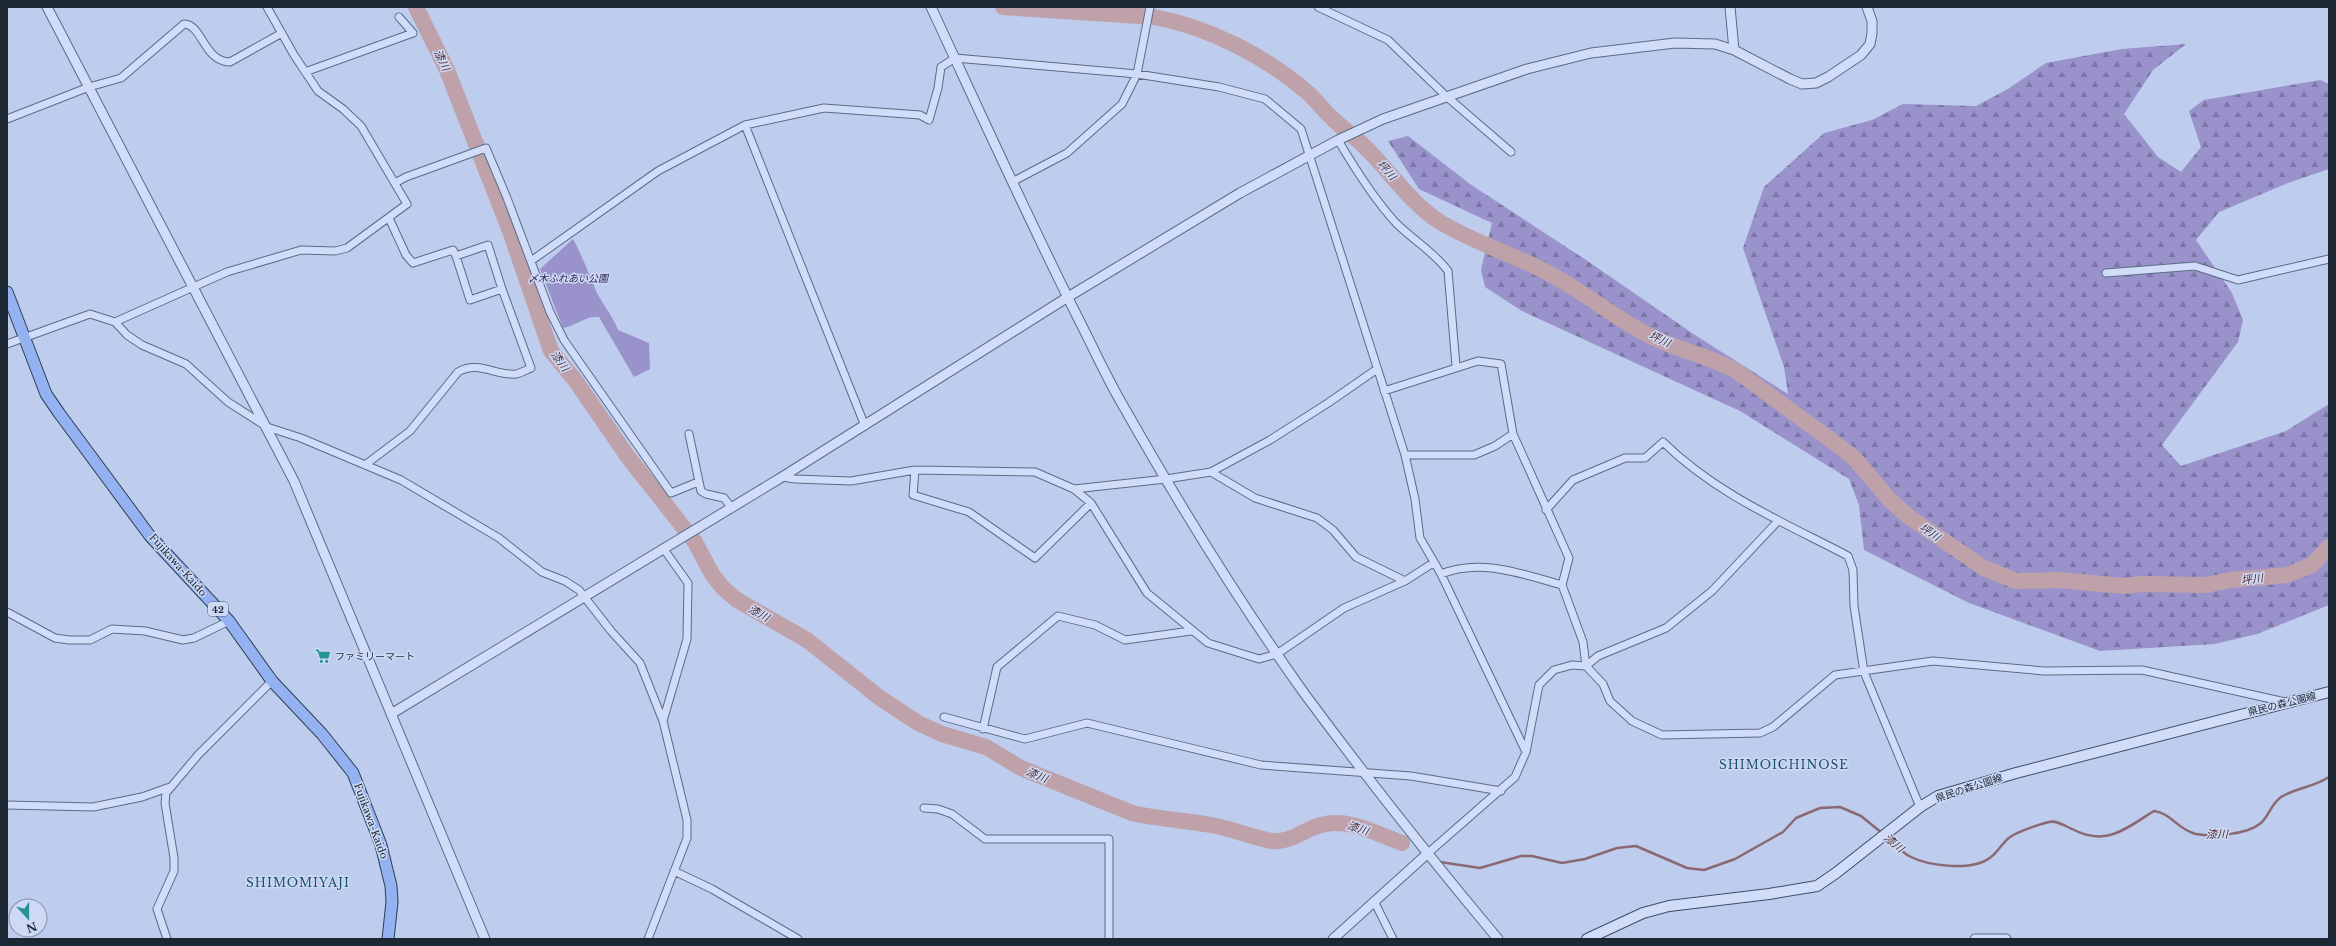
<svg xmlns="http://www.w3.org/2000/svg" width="2336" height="946" font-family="'Libre Baskerville','Noto Sans JP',serif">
<defs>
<pattern id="forest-firs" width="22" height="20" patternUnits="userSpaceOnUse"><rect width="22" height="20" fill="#9992cb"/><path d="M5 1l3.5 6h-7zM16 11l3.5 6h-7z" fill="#7c77a6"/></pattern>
</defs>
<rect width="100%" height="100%" fill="#becced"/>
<path fill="url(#forest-firs)" d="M2186,44L2153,70L2124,114L2158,157L2181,172L2201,147L2189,111L2204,100L2320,80L2329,84V169L2288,183L2219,212L2196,240L2232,293L2243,320L2238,342L2162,445L2181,466L2286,431L2329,404V605L2257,634L2215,644L2100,651L1969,603L1864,550L1859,505L1849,479L1740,411L1522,311L1485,287L1481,270L1492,223L1419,189L1388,141L1408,136L1470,184L1586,260L1695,335L1788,394L1784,367L1743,248L1764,187L1824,133L1872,120L1903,104L1976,106L2008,89L2046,63L2122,49Z"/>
<path fill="#9992cb" d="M573,239C583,257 589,275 597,293C604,306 613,317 618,330L649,343L650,369L634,377L599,317C584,316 578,325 563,328L540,269Z"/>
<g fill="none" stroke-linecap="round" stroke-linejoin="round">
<path stroke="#8c6972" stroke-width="2.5" d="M1886,836C1893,842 1901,852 1909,856C1928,866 1973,872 1991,857C1998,852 2002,843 2010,837C2017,832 2040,824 2049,822C2057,820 2065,826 2072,829C2106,847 2125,829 2154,811C2171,813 2178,830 2196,834C2212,837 2247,835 2261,823C2269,816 2271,804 2281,797C2296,788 2314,787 2329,777
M1440,862L1480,868L1521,856H1532L1562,863L1585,859L1617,848L1636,846L1687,868L1704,870L1735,859L1783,832L1796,818L1820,808L1840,807L1861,816L1882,833"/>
<path stroke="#bfa1aa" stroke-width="16" d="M416,7L447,70L510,231L551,351L575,380L628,457L695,542L712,574L723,588L737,600L807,640L880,698L918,723L942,734L986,747L1021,768L1132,813C1160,820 1189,820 1216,826C1235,830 1254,838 1272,841C1290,843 1305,829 1321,825C1348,817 1377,834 1402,843
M1003,7L1154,17C1209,27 1267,57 1308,93C1317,101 1324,111 1333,119C1342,128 1354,136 1364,146C1389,170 1410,203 1440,222C1475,243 1515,255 1550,274C1586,293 1617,320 1654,338C1681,351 1711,356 1738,372L1843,449L1855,459L1889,499L1909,517L1984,568L2016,581L2059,580L2124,586L2142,584L2206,585L2231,580L2287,575L2312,565L2329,547"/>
<g stroke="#576d85" stroke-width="9">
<path id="minor" d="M1318,7L1388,40L1446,96L1511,152
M305,72L413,33L399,17
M7,119L89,87L121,78L184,24C202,24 204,62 230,62L282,33
M745,125L865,426
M1338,140C1355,169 1373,198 1396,223C1413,240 1434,252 1448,271L1456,366
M1012,182L1067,153L1122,104L1137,74L1150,7
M395,183L406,177L486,148L507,198L550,312L564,340L671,493L698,482
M389,218L406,255L413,263L453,250L456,256L488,245L502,289
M531,261L658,171L745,125L824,108L920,115L929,120L938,88L941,67L955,58L1137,74L1219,87L1265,99L1301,129L1405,455L1415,499L1420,538L1441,574L1526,752
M2106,273L2195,266L2238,280L2329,259
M115,322L127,335L142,345L186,364L228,402L267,427L301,438L401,480L499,538L542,572L565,581L579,590L611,631L640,663L663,721
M7,344L90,314L115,322L227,272L301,250L335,251L347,248L407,204L361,126L343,109L318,91L294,55L267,7
M1384,391L1478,361L1501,364L1513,434L1569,558L1562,585L1583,642L1586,666L1598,656L1666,628L1712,591L1778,521
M689,434L701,491L706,494L724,498L731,507
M1405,455H1474L1495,446L1513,434
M365,465L410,431L458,372C478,360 496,376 516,374C521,373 526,370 531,368L502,289L470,300L456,256
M915,470L913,495L969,512L1035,558L1091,503
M1211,472L1255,498L1317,518L1333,530L1356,557L1405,581
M782,477L795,479L851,481L915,470L1035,472L1074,489L1166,479L1211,472L1270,440L1328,403L1377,369
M1074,489L1091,503L1147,593L1208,643L1259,659L1277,654L1344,608L1405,581L1433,563
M1546,510L1573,480L1625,458H1645L1663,442C1716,494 1783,522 1848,556L1853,570L1854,606L1864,672L1920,807
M1441,574C1482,558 1522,574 1562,585
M7,612L55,638L69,640H90L112,629L145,631L183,640L194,638L229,621
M944,717L1025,739L1087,723L1261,765L1411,776L1501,791
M983,729L997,667L1058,616L1095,625L1125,640L1191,631
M7,805L93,807L142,797L170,787
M924,808L938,809L952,814L985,839H1109V939
M1427,854L1515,777L1526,752L1539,685L1554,670L1572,665L1586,666L1603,684L1610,701L1632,721L1662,735L1760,733L1773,727L1835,675L1933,661L2044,671L2142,670L2285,702
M674,871L712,889L798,939
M1374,901L1393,939
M167,939L157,909L174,871V858L165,803L166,793L198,755L272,681
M648,939L687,838V820L663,721L687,639L688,583L663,548"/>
</g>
<g stroke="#576d85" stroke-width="11">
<path id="tertiary" d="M47,7L294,481L485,939
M931,7C979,110 1026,214 1077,316C1093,347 1107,379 1125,409C1180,506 1239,602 1304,693C1366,777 1431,859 1498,939
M1730,7L1734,50
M391,714L782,477L1068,297L1240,193L1338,140L1383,119L1527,69L1591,53L1675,43L1715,44L1734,50L1790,79L1802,84L1816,83L1828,77L1861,55L1870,44L1872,33V21L1867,7
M1333,939L1427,854
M1975,939H2006"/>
</g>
<g stroke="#3a5066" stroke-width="12">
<path id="secondary" d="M1587,939L1643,913L1669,906L1769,894L1817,886L1836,873L1920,807L1938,796L2016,773L2329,692"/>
</g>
<g stroke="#2c4052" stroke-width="13">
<path id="primary" d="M7,292L46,394L59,413L150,536L229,621L272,681L322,734L353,773L381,845L391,886L392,902L388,939"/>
</g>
<use href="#minor" stroke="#d1dcf8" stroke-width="7"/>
<use href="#tertiary" stroke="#d1dcf8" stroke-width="9"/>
<use href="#secondary" stroke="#d1dcf8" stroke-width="10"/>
<use href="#primary" stroke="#94b2f1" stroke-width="11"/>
</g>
<defs>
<g id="supermarket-bare" transform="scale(1.2)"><path d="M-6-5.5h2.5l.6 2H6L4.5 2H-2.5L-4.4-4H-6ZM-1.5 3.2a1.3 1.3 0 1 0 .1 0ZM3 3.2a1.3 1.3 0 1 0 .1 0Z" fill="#279392" stroke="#cdd9f5" stroke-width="2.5" paint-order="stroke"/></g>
</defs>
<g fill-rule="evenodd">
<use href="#supermarket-bare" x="323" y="656"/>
</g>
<g text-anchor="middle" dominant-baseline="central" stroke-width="3" stroke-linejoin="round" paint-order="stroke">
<rect fill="#cdd9f5" stroke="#505d6e" stroke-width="1" x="208" y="602" width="20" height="14" rx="3"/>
<g font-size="9" font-weight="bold" fill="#1b2834">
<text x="218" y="609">42</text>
</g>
<g font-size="10" font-style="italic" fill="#2e2251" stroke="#cdd9f5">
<text x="568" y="278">〆木ふれあい公園</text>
</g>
<g font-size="10" fill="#1b2834" stroke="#cdd9f5">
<text transform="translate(178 565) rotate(48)">Fujikawa-Kaido</text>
<text transform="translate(2282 704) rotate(-14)">県民の森公園線</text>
<text transform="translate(1969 788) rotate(-18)">県民の森公園線</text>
<text transform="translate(371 821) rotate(70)">Fujikawa-Kaido</text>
</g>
<g font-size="10" fill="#1b2834" stroke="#cdd9f5" text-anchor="start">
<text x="335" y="656">ファミリーマート</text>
</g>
<g font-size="11" font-style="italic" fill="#542b2d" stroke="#cdd9f5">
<text transform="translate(442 60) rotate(64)">漆川</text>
<text transform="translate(1387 170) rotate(48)">坪川</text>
<text transform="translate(1660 339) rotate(24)">坪川</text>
<text transform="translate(560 361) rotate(53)">漆川</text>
<text transform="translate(1930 532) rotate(34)">坪川</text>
<text transform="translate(2252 579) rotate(-7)">坪川</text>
<text transform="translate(759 613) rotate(29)">漆川</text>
<text transform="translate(1037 775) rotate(22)">漆川</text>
<text transform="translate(1358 828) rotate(18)">漆川</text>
<text transform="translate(2217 834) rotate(-1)">漆川</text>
<text transform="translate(1894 843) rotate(40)">漆川</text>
</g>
<g font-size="12" letter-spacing="1" fill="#1b5261" stroke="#cdd9f5">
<text x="1784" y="764">SHIMOICHINOSE</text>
<text x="298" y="882">SHIMOMIYAJI</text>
</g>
</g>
<rect width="2336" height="946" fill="none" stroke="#1b2834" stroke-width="16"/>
<g transform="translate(28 918) rotate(159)"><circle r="19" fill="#cdd9f5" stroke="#8692a8"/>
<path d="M0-3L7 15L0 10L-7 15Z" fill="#279392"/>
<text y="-6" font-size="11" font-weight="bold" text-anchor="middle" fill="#1b2834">N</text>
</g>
</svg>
